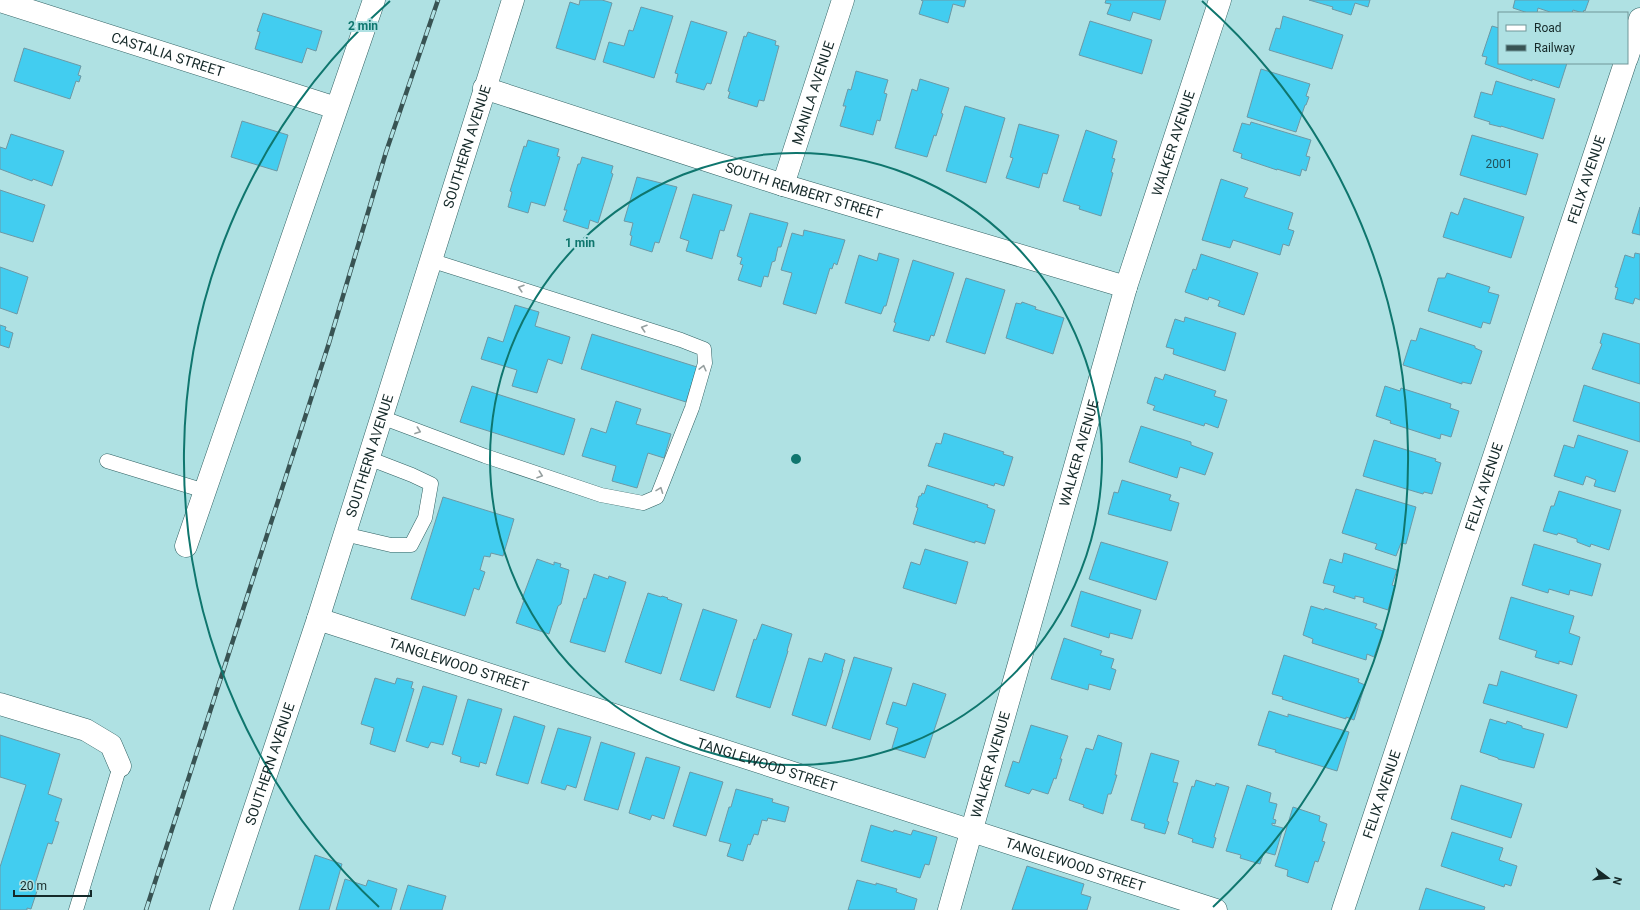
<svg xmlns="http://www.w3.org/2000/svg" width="1640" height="910" font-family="Roboto,sans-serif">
<rect width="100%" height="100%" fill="#afe1e3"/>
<path fill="#42cdf0" stroke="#6c99a6" d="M580,0H602L612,3L595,60L556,48L570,2L579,5Z
M921,0H966L964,7L953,4L948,23L919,14L923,1Z
M1106,0H1166L1160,20L1133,12L1130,21L1107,14L1111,4L1105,3Z
M1309,0H1370L1368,7L1355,3L1351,15L1332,9L1333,7Z
M1515,0H1589L1585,11L1584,10L1583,13L1573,10L1572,13H1549L1550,12L1538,8L1537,13H1528L1513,8Z
M641,7L673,16L654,78L603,62L609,42L624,46L629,30L633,31Z
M263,13L322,31L316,51L307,48L302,63L255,49L260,32L257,31Z
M1283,16L1343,35L1332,69L1269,50L1276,28L1280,29Z
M691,21L727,32L711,84L707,83L704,90L676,82L678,74L675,73Z
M1090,21L1152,40L1142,74L1079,55Z
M1492,26L1499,28V63H1567L1559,88L1532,79V81L1485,64L1487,57L1482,56Z
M748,32L776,41L775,45L779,46L764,101L759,100L757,107L728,98L730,92L728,91L744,36L746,37Z
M24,48L81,66L78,75L81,76L79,82L76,81L70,99L14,81Z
M1261,69L1310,84L1306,96L1309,97L1306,105H1305L1296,132L1247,117Z
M856,71L888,80L884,93L887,94L880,121L877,120L873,135L840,126L846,106H843L848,89L851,90Z
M920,79L949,88L941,113L943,114L936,136L934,135L927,157L895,148L912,89L917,91Z
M1496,81L1555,99L1543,139L1501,126V127L1489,124L1490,122L1474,117L1481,92L1492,95Z
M965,106L1005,118L986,183L946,171Z
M242,121L288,135L277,171L231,157Z
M1251,122L1311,140L1306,156L1310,157L1306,171L1302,169L1300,176L1277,169V170L1241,158L1242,154L1233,151L1242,123L1250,125Z
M1019,124L1059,135L1047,174L1043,173L1039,188L1006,178L1013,158L1010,157Z
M1086,130L1117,141L1112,158L1115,159L1111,172L1113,173L1101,216L1079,209L1080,206L1063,201Z
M11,134L64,151L52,186L33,179L32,181L0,169V147L6,149Z
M1472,135L1538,154L1526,195L1460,175Z
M528,140L559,149L557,156L560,157L545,206L531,202L528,213L508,207L512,192L510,191L524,146L526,147Z
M582,157L613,166L611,173L613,174L598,223L590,220L588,229L563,221L567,210H564L578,164H580Z
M637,177L677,187L659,243L655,242L652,252L630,245L632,236L630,235L633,223L624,221Z
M1221,179L1248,188L1244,197L1293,213L1288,229L1294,231L1289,246L1283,244L1280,255L1233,240L1230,248L1202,240Z
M0,190L45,205L33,242L0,232Z
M693,194L732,205L724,231L720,230L712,259L686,251L689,241L680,238Z
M1464,198L1524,217L1511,258L1443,237L1451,212L1458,215Z
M1640,207V235L1632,233Z
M750,213L788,223L781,247H778L775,261L772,262L768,277L764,276L761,287L738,280L743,265L740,264L742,258L737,256Z
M804,230L845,240L837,265L834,263L832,269L830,268L816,314L783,304L792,273L781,270L792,233L803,236Z
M879,253L899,259L886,306H884L881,314L845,303L859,255L877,261Z
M1635,253L1640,254V300L1635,298L1633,304L1615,299L1618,288L1615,287L1625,255L1634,258Z
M1201,254L1258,273L1244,315L1218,306L1220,301L1209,297L1208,300L1185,292L1193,269L1196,270Z
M913,260L954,273L934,336L931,335L929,341L893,331L896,323L894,322Z
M0,267L28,277L17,314L0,308Z
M1447,273L1490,287L1488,292L1499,295L1490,324L1483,322L1481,328L1428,311L1438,278H1445Z
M966,278L1005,290L985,354L946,342Z
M1022,302L1036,307L1035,309L1064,318L1053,354L1006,338L1016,303L1021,304Z
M515,305L539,312L535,326L570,337L562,364L548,359L537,393L512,386L517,370L481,359L488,337L503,342Z
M1185,317L1236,333L1225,371L1173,354L1174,349L1166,347L1175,319L1184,322Z
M0,325L6,327L5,330L13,333L9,348L0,345Z
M1420,328L1475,346V348L1482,351L1471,384L1462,382V384L1403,365L1411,340L1416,341Z
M1603,333L1640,344V384L1592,369L1602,344L1600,343Z
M592,334L697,367L686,402L581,369Z
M1165,374L1216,391L1214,396L1227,400L1218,428L1205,423L1204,426L1153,410L1155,406L1147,403L1155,377L1163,380Z
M1584,385L1640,403V442L1573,421Z
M472,386L575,419L564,455L460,422Z
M1385,386L1400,391L1401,388L1451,404L1450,408L1459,411L1451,437L1441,434L1440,439L1390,423L1391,421L1376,416Z
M616,401L641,409L636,424L671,434L664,458L648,453L637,488L612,481L616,466L582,456L591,428L606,433Z
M1141,426L1191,442V445L1213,453L1205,475L1180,467L1177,478L1129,462Z
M944,433L1004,452L1003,454L1013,457L1004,486L995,483L994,486L928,466L936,443L941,444Z
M1578,435L1628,451L1615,492L1594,486L1596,480L1586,476L1583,485L1554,476L1564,445L1574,448Z
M1374,440L1436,459L1435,461L1441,463L1432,494L1424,492L1423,494L1363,476Z
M1122,480L1171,495L1169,500L1179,503L1171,531L1108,514L1114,492L1118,493Z
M927,485L988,505L987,507L995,510L985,544L975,541V543L913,524L918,508L916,507L919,496H921L922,493L924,494Z
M1356,489L1416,507L1406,544L1401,543L1396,556L1375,549L1377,544L1342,533Z
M1559,491L1621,510L1609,550L1591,544L1590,547L1577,542V539L1558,533L1557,535L1543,531L1551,506H1554Z
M443,497L514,519L503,556L491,553L490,557L484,556L480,570L485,572L479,590L474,588L465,616L411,599Z
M1101,542L1168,562L1156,600L1089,579Z
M1534,544L1601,564L1592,596L1570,590L1569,595L1549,589L1548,593L1522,585Z
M925,549L968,562L956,604L903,588L911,562L920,565Z
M1344,553L1397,570L1392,585L1395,586L1388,610L1363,602L1364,598L1355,596V599L1333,592L1335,586L1323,583L1330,559L1342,563Z
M537,559L554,565V562L561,564L560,567L569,570L561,604L558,606L549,634L516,623L524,600L522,599Z
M594,574L608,579L609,576L626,582L605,652L570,642L584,598L586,599Z
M1081,591L1141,610L1132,639L1110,633L1109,638L1071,626Z
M648,593L661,597L662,596L668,598L667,599L682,604L661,674L625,662Z
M1511,597L1574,616L1569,633L1580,637L1572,665L1559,661V664L1535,657L1537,651L1499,639Z
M1311,606L1324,610L1325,608L1377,624L1375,628L1383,631L1374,657L1367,654L1366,660L1312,643L1313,639L1303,635Z
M703,609L737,620L714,691L680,680Z
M762,624L792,634L787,651H788L770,708L736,697L754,639L756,640Z
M1064,638L1102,651L1100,655L1114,659L1111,668L1116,670L1110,690L1089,684L1088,690L1051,679Z
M825,653L845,660L842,670H843L826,726L792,715L809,658L822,662Z
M1284,655L1359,679L1358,682L1365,685L1354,720L1346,717V719L1282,699L1283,697L1272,694Z
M854,657L892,668L870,740L832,728Z
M1501,671L1577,695L1567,728L1483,703L1489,684L1497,686Z
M375,678L395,684L397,678L413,682L411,688L414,689L395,752L370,744L374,728L361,724Z
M913,683L946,694L925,758L892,748L898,728L886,724L893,702L906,706Z
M423,686L457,696L443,745L431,742L428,748L406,741Z
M468,699L502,709L486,764L480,762L479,767L460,762L461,757L452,754Z
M1269,711L1288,717V714L1349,732L1337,771L1275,752L1276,750L1258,745Z
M514,716L545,726L528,784L496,775Z
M1490,719L1506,724L1507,721L1522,726V728L1544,734L1534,768L1498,759V758L1480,752Z
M1031,725L1068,736L1060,759H1062L1056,779L1054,778L1048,794L1032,789L1029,794L1005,786L1013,761L1019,763Z
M558,728L591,737L576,788L567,785L565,790L541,783Z
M0,735L60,754L48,794L62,799L55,821L59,822L52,844L48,843L35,884L39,885L31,909L27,908V910H0V867L26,785L0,777Z
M1098,735L1122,743L1115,775H1117L1111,794H1108L1103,814L1083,807L1084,805L1069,800L1086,748L1093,750Z
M601,742L635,753L618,810L584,800Z
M1151,753L1179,761L1173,782L1178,783L1167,821L1169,822L1165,834L1144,828L1145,824L1131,820Z
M646,757L680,767L664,819L652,815L650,820L629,813Z
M690,772L723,782L706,836L673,826Z
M1196,780L1215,786L1216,783L1229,787L1214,837L1216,838L1213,848L1192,842L1193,839L1178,834L1192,786L1194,787Z
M1247,785L1271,793L1269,802L1277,804L1273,819L1276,820L1275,824L1272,823V825L1283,828L1275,855L1264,852L1260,864L1240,858L1241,855L1226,851Z
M1461,785L1522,804L1511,838L1451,819Z
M736,789L773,799L772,802L789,807L785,822L768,818L767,821L762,820L758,835L754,834L750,845L748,844L743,861L727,856L731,844L719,841L729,807H731Z
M1293,807L1320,816L1319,821L1327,824L1322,841L1325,842L1318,862L1315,861L1308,883L1287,876L1288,870L1275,866Z
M871,825L893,832L894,830L911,835L913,830L937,837L929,865L925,864L920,878L861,861Z
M1452,832L1503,848L1499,860L1517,866L1511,886L1505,884L1504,887L1441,866Z
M315,855L342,864L329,910H299Z
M1027,866L1084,884L1081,894L1091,897L1087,910H1012Z
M345,879L366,886L368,880L397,889L391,910H336Z
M857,880L876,885V883L897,889L896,892L917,899L914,910H848Z
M408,885L446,896L442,910H400Z
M1426,888L1485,907L1484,910H1419Z"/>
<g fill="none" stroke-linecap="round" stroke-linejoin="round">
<g stroke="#316163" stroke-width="15">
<path id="service" d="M381,417L485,456L601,495L643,503L657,497L692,408L705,363L704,349L681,340L430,260
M107,461L205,491
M344,534L391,545H411L425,518L431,484L412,475L368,458
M76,910L120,766"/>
</g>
<g stroke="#316163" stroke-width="23">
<g id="minor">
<path id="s1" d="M0,1L336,108"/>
<path d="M1627,58L1640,19"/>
<path id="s2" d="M484,88L783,185L1126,287"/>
<path id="s3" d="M783,185L843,0"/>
<path d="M186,546L374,0"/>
<path id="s4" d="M318,619L1216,910"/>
<path d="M0,704L86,730L111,745L120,766"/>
<path id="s5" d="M949,910L1126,287L1220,0"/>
<path id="s6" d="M1343,910L1625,63"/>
</g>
</g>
<g stroke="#316163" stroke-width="23">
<g id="secondary">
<path id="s7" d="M221,910L318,619L513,0"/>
</g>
</g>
<use href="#service" stroke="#fff" stroke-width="14"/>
<use href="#minor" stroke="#fff" stroke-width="22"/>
<use href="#secondary" stroke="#fff" stroke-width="22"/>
<g stroke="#385353" stroke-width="4.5">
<path id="rail" d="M146,910L329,343L386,152L438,0"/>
</g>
<use href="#rail" stroke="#afe1e3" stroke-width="3" stroke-dasharray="9" stroke-linecap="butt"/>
</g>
<defs><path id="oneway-chevron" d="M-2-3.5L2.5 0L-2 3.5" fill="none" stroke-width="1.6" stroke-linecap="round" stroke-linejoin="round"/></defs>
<g stroke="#969f9f">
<use href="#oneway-chevron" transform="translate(521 288) rotate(-163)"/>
<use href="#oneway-chevron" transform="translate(644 328) rotate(-162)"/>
<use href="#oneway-chevron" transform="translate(703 368) rotate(-76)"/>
<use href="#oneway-chevron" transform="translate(418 431) rotate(20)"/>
<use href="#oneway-chevron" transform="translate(540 475) rotate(19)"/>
<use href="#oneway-chevron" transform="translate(660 490) rotate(-69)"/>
</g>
<g fill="none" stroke="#0f766e" stroke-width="2">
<circle cx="796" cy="459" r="306"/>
<path d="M379 907A612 612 0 0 1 390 1M1202 1A612 612 0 0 1 1213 907"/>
</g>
<g text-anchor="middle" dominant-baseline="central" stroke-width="4" stroke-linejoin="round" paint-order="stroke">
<g font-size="12" fill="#20525b">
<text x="1499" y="164">2001</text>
</g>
<g font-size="14" fill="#152929" stroke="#afe1e3">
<text stroke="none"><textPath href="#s1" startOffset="176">CASTALIA STREET</textPath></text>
<text stroke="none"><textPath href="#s3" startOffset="97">MANILA AVENUE</textPath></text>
<text stroke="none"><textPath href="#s5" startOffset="799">WALKER AVENUE</textPath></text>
<text stroke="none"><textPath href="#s7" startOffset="802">SOUTHERN AVENUE</textPath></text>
<text stroke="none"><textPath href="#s6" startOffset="770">FELIX AVENUE</textPath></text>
<text stroke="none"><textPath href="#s2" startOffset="336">SOUTH REMBERT STREET</textPath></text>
<text stroke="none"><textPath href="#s5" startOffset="475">WALKER AVENUE</textPath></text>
<text stroke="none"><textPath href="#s7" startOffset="478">SOUTHERN AVENUE</textPath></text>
<text stroke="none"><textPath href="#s6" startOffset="446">FELIX AVENUE</textPath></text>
<text stroke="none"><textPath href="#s4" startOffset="148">TANGLEWOOD STREET</textPath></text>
<text stroke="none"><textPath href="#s7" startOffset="154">SOUTHERN AVENUE</textPath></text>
<text stroke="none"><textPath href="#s4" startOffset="472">TANGLEWOOD STREET</textPath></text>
<text stroke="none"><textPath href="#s5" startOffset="151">WALKER AVENUE</textPath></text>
<text stroke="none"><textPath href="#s6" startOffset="122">FELIX AVENUE</textPath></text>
<text stroke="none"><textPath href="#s4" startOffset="796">TANGLEWOOD STREET</textPath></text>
</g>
</g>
<circle cx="796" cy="459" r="6" fill="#0f766e" stroke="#afe1e3" stroke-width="2"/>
<g font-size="12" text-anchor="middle" font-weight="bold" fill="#0f766e" stroke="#afe1e3" stroke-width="4" stroke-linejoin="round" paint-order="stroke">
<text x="363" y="30">2 min</text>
<text x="580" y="247">1 min</text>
</g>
<rect x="1498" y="12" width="130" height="52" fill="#afe1e3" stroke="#719799"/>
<rect x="1506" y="25" width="20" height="6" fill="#ffffff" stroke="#719799"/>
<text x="1534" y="32" font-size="12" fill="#152929">Road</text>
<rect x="1506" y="45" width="20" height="6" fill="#385353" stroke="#719799"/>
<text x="1534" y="52" font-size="12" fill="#152929">Railway</text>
<g transform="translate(1608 878) rotate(106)" stroke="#afe1e3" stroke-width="3" paint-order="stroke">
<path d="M0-3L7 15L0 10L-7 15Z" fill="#152929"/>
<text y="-6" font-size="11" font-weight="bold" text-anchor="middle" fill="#152929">N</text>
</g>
<path d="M14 890v6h77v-6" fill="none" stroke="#152929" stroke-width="2"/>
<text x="20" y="890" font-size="12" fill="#152929" stroke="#afe1e3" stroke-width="3" paint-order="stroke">20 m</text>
</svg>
